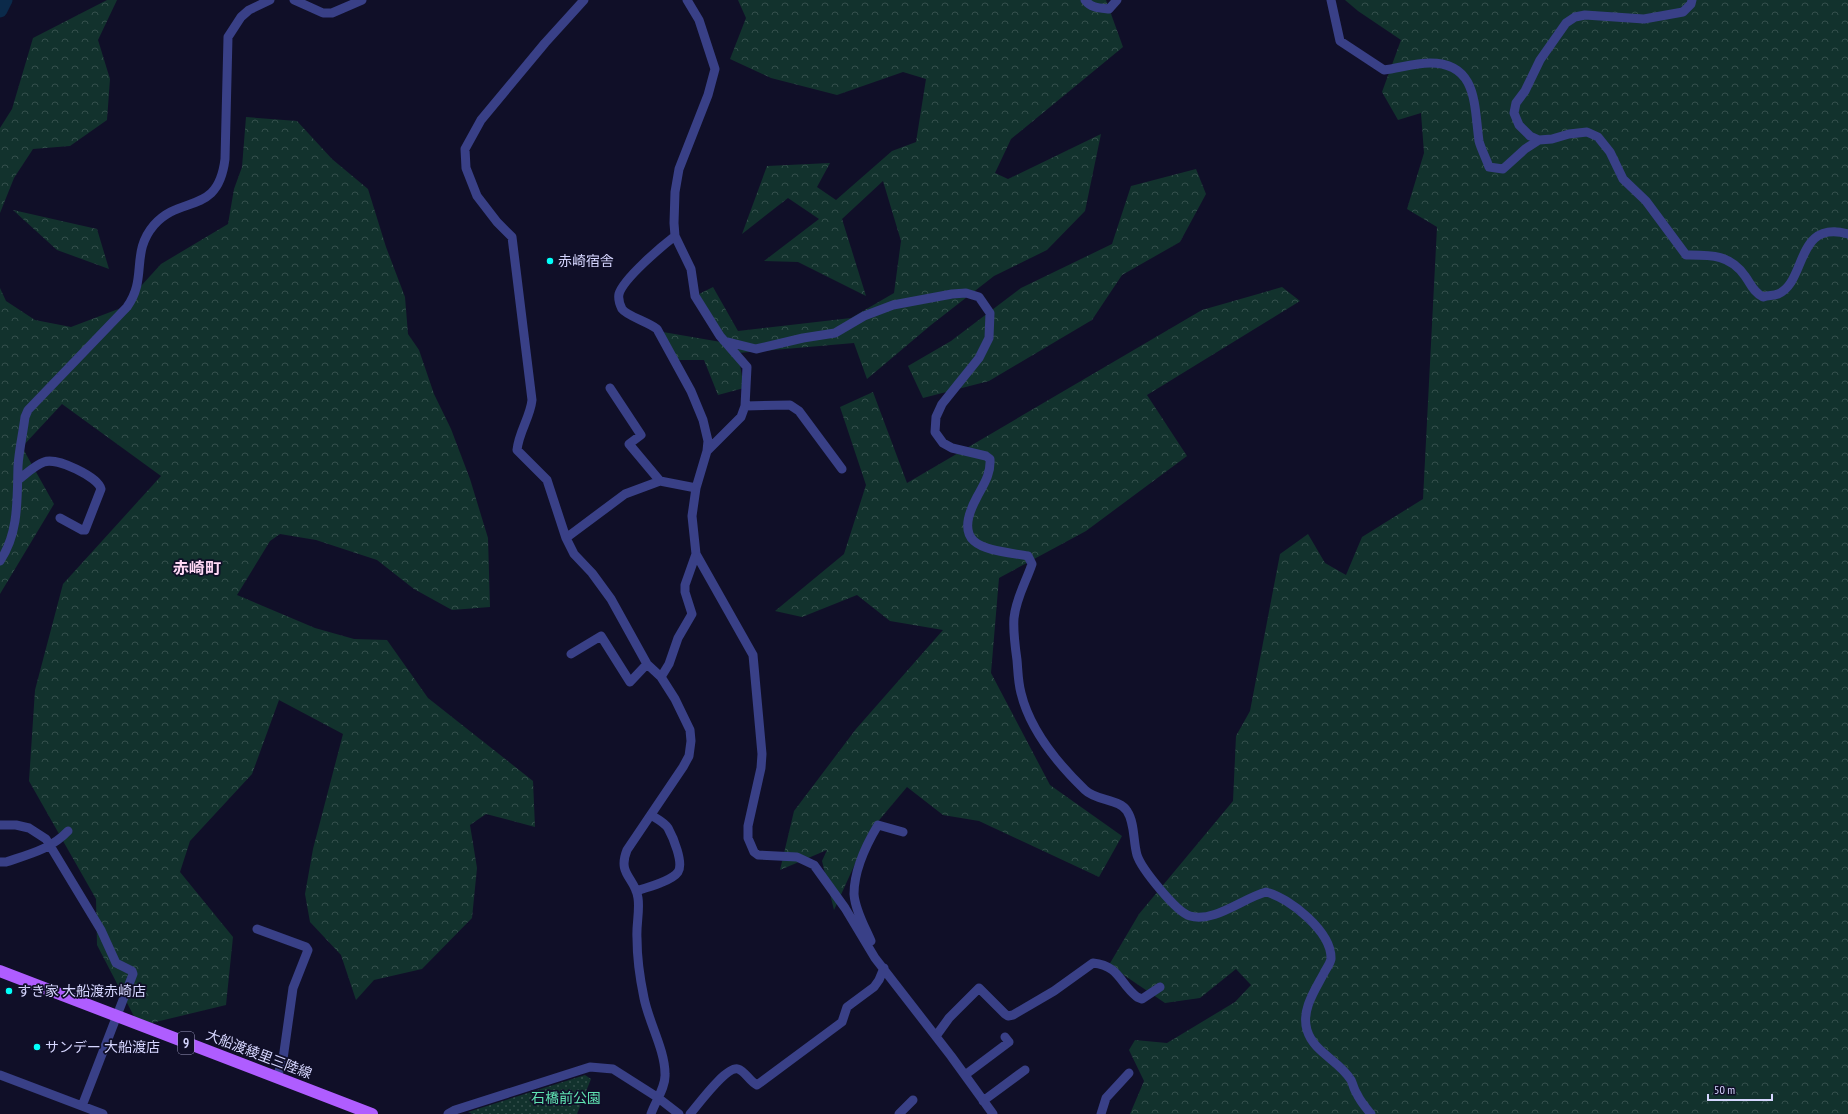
<svg xmlns="http://www.w3.org/2000/svg" width="1848" height="1114" font-family="'PT Sans Narrow','Noto Sans JP',sans-serif">
<defs>
<pattern id="forest-crowns" width="20" height="18" patternUnits="userSpaceOnUse"><rect width="20" height="18" fill="#12322d"/><path d="M2 6a3 3 0 1 1 6 0M12 15a3 3 0 1 1 6 0" fill="none" stroke="#344f4c"/></pattern>
<pattern id="park-dots" width="8" height="8" patternUnits="userSpaceOnUse"><rect width="8" height="8" fill="#12322d"/><path d="M2 2h.1M6 6h.1" fill="none" stroke="#344f4c" stroke-width="1.8" stroke-linecap="round"/></pattern>
</defs>
<rect width="100%" height="100%" fill="#100f28"/>
<path fill="url(#forest-crowns)" d="M107,0H117L98,40L110,79L107,120L70,146L33,149L14,178L0,213V128L12,109L33,38Z
M738,0H1106L1123,47L1011,139L995,173L1008,179L1101,134L1085,211L1047,250L994,276L931,325L867,379L854,343L738,353L744,388L718,395L704,360H678L663,332L721,342L695,296L713,287L738,331L851,318L894,293L901,241L883,181L842,219L866,296L798,262L764,261L819,219L788,198L742,234L767,166L830,163L817,187L836,200L892,151L916,142L926,79L903,72L837,95L771,78L730,59L746,18Z
M1345,0H1848V1114H1130L1144,1081L1129,1050L1135,1040L1167,1043L1235,1002L1251,985L1236,969L1200,998L1165,1003L1109,965L1139,914L1233,801L1236,736L1250,711L1280,554L1308,534L1325,563L1346,575L1362,537L1423,499L1437,227L1407,209L1424,153L1421,113L1398,120L1382,92L1401,40L1358,11Z
M246,117L297,121L332,159L368,189L386,247L405,297L408,334L419,350L434,394L451,429L470,479L488,538L490,607L452,610L414,589L377,560L316,540L280,534L270,541L237,595L315,628L354,639L387,640L428,698L533,781L535,827L486,814L470,825L477,868L472,918L422,969L374,980L356,1000L341,955L310,922L305,894L313,849L343,734L279,700L252,774L190,841L180,872L233,937L226,1005L139,1026L97,945L96,899L29,781L35,690L63,584L161,476L62,404L22,447L54,504L0,594V288L6,301L35,320L71,327L121,308L161,264L228,224L234,189L242,167Z
M1196,169L1206,194L1180,242L1122,275L1092,320L989,381L923,398L908,366L951,341L1021,288L1112,244L1131,186Z
M13,210L97,229L109,269L57,250Z
M1282,287L1300,301L1147,395L1187,456L1086,531L999,578L991,673L1050,785L1122,836L1099,877L979,821L943,815L907,787L870,831L834,910L822,861L827,850L780,870L794,811L856,729L943,630L890,621L857,595L802,617L775,611L844,554L866,485L840,407L873,392L907,483L1202,310Z"/>
<path fill="url(#park-dots)" d="M585,1075L591,1079L577,1114H472L468,1112Z"/>
<g fill="none" stroke-linecap="round" stroke-linejoin="round">
<path stroke="#0b2a4a" stroke-width="15" d="M0,10L5,0"/>
<path stroke="#394087" stroke-width="9" d="M294,0L323,13H332L362,0
M584,0L545,43L481,120L465,149L466,168L477,196L497,222L512,237L532,400C530,418 519,431 517,450L547,480L566,538L574,554L592,573L611,599L647,664L661,677L675,699L690,730L691,741L689,756L683,767L627,850C617,875 635,877 638,898C640,911 636,925 637,938C637,958 640,979 644,998C649,1023 665,1050 665,1074C666,1087 655,1102 651,1114
M687,0L699,20L715,69L708,95L679,169L675,192L674,223L675,236L691,269L695,296L720,336L747,367L745,406L741,417L707,451
M1085,0C1091,8 1099,8 1109,9L1117,0
M1331,0L1340,41L1384,70C1399,68 1415,63 1430,63C1478,63 1474,106 1479,141C1481,149 1486,158 1489,167L1503,169L1525,149L1539,140
M1692,0L1691,4L1683,12L1644,19L1585,15L1575,17L1566,23L1540,60L1525,91L1516,103L1514,113L1519,125L1530,136L1539,140L1552,139L1569,134L1587,132L1598,137L1610,152L1623,179L1646,201L1686,255C1710,255 1730,254 1745,276C1751,284 1753,292 1763,297C1768,295 1773,296 1778,294C1807,282 1795,219 1848,234
M675,236C662,246 623,279 619,294C618,299 620,305 622,309C627,316 648,322 657,329L691,391L703,420L708,441L707,451L696,488L692,516L696,554L753,655L762,754L761,768L748,826V838L754,852L758,855L797,857L814,865L845,908L875,958L951,1056L993,1114
M724,341L756,349L803,338L835,333L864,316L893,305L952,294L966,293L979,297L990,313L989,338L979,358L942,404L936,417L935,432L943,443L952,448L986,456L990,459C991,474 984,484 977,497C949,549 988,549 1028,556L1032,564C1026,582 1016,598 1014,618C1013,631 1015,646 1017,660C1018,671 1018,682 1021,693C1030,730 1058,764 1085,790C1096,801 1120,799 1127,811C1135,823 1133,841 1137,855C1141,868 1176,912 1190,916C1214,923 1243,898 1266,892C1290,898 1332,932 1331,959C1330,964 1326,969 1324,973C1315,990 1301,1010 1307,1030C1314,1053 1339,1060 1351,1080C1353,1084 1354,1090 1357,1094C1360,1101 1366,1108 1371,1114
M610,388L641,435L629,444L660,481
M745,406L790,405L799,411L842,469
M18,480C26,474 35,465 44,462C57,457 98,477 101,489L85,530H82L60,518
M566,538L625,494L660,481L696,488
M0,561C19,533 17,499 18,466C19,450 23,433 25,417L28,410L127,307C148,278 130,253 154,225C181,194 218,216 225,159L228,37L241,17L249,10L270,0
M571,654L601,636L630,682L647,664
M661,677L669,664L678,638L692,614L685,592V585L696,554
M0,825H16L29,828L46,839L101,930L116,963L132,971L133,974L82,1106
M0,862H6C30,854 51,849 68,831
M636,891C646,888 672,881 678,872C684,863 673,837 668,828C664,822 657,819 651,815
M257,929L306,947L308,950L293,988L283,1059L277,1077
M871,941C865,927 855,910 854,894C854,869 866,845 878,825L903,832
M936,1036L949,1018L979,988L1005,1014L1008,1016L1013,1015L1054,991L1093,963C1120,966 1119,983 1137,997L1142,999L1160,987
M0,1075L103,1114
M965,1075L1009,1042L1005,1037
M983,1101L1025,1070
M448,1114L455,1110L590,1067L613,1069L657,1097L679,1114
M690,1114C698,1105 726,1066 738,1069C745,1071 750,1082 757,1085L838,1025L842,1022L847,1007L874,987L879,980L884,968
M899,1114L913,1100
M1101,1114L1106,1098L1129,1073"/>
<path stroke="#af5dff" stroke-width="12" d="M0,971L372,1114"/>
</g>
<g fill="#02fffa" stroke="#100f28" stroke-width="1.5">
<circle cx="550" cy="261" r="4"/>
<circle cx="9" cy="991" r="4"/>
<circle cx="37" cy="1047" r="4"/>
</g>
<g text-anchor="middle" dominant-baseline="central" stroke-width="3.5" stroke-linejoin="round" paint-order="stroke">
<rect fill="#100f28" stroke="#9b9abe" stroke-width="1" x="178" y="1032" width="16" height="22" rx="3"/>
<g font-size="13" font-weight="bold" fill="#d6d6ff">
<text x="186" y="1043">9</text>
</g>
<g font-size="14" fill="#d6d6ff" stroke="#100f28" text-anchor="start">
<text x="558" y="261">赤崎宿舎</text>
<text x="17" y="991">すき家 大船渡赤崎店</text>
<text x="45" y="1047">サンデー 大船渡店</text>
</g>
<g font-size="14" fill="#d6d6ff" stroke="#100f28">
<text transform="translate(259 1054) rotate(21)">大船渡綾里三陸線</text>
</g>
<g font-size="14" fill="#5fe2b1" stroke="#100f28">
<text x="566" y="1098">石橋前公園</text>
</g>
<g font-size="16" font-weight="bold" fill="#ffd8f5" stroke="#100f28">
<text x="197" y="568">赤崎町</text>
</g>
</g>
<path d="M1708 1094v6h64v-6" fill="none" stroke="#d6d6ff" stroke-width="2"/>
<text x="1714" y="1094" font-size="12" fill="#d6d6ff" stroke="#100f28" stroke-width="3" paint-order="stroke">50 m</text>
</svg>
